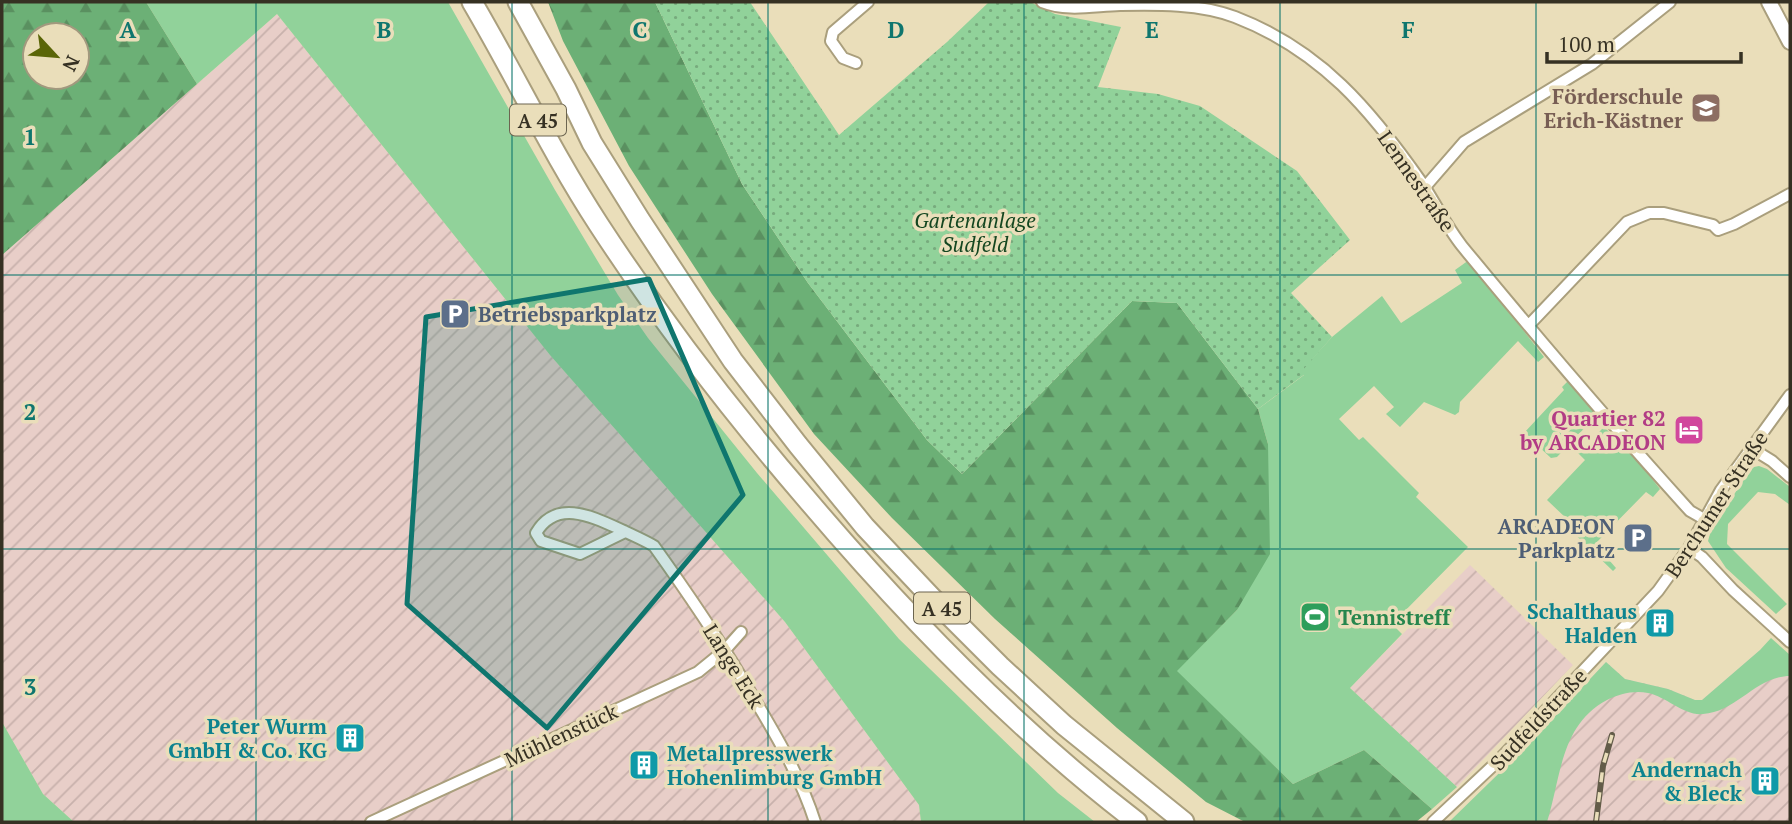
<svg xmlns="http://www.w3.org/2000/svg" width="1792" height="824" font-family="'PT Serif',serif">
<defs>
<pattern id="industrial-furrows" width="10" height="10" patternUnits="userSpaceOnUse" patternTransform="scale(1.75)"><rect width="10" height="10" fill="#e8cec8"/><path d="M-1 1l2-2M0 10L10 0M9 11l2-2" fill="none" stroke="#c8b1ac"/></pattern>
<pattern id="forest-firs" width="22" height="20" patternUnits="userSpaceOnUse" patternTransform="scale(1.75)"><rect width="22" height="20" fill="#6cb076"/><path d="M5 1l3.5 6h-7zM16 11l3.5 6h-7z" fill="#5a9060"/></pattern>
<pattern id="garden-dots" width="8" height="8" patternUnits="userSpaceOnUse" patternTransform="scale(1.75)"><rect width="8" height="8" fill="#91d29a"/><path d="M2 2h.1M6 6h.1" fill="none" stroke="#77ab7d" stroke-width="1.8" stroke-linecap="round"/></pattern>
</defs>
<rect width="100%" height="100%" fill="#eadeba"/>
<path fill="url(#industrial-furrows)" d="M277,14L550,355L785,622L919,805L921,822H74L43,794L2,722V255Z
M1470,565L1573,665L1457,787L1350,688Z
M1760,650L1790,676V822H1449L1530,743L1606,662L1625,679L1668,689L1695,700H1702Z"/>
<path fill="#91d29a" d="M146,2H448L555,190L618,295L648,338L757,473L899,639L1058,793L1095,822H921L919,805L785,622L550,355L277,14L197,84Z
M1469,260L1544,357L1538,362L1518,341L1460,402L1459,412L1455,415L1424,402L1400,427L1386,414L1394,407L1374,386L1339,419L1359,440L1363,437L1419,493L1416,497L1468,547L1392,624L1402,634L1350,688L1457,787L1432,809L1364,750L1293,784L1176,671L1237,610L1268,444L1258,409L1304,375L1301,371L1332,337L1382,296L1401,323L1462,283L1455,270Z
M1568,381L1594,412L1595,417L1557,457L1551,458L1524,433L1564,390L1562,387Z
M1604,427L1634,456L1660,489L1653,497L1646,492L1595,544L1616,568L1613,571L1564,524L1567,519L1547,500L1585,460L1578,453Z
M1759,466L1767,469L1790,487V505L1775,494L1758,492L1728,524L1727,544L1787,604L1776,614L1726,568L1708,541L1711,530L1748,473L1754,467Z
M1771,638L1790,655V676C1756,676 1737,712 1703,714C1684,716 1667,697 1648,693C1634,690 1619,694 1607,700C1560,725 1561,778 1547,822H1449L1530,743L1606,662L1625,679L1668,689L1695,700H1702L1760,650Z
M2,722L43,794L74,822H2Z"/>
<path fill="url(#forest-firs)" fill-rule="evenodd" d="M2,2H146L197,84L2,255ZM35,35H77V77H35Z
M548,2H655L742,184L808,283L927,440L962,474L1132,301L1177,303L1258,409L1268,444L1270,554L1237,610L1177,671L1293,784L1364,750L1432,809L1416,822H1245L1206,802L1117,728L995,619L892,518L814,434L712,294L629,166L563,41Z"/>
<path fill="url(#garden-dots)" d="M655,2H750L839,135L947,42L989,2H1030L1055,14L1121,27L1098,87L1158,94L1200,106L1297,171L1350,240L1291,293L1332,337L1302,371L1305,374L1258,409L1177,303L1132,301L962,474L927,440L808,283L742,184Z"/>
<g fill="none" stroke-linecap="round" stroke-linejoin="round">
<g stroke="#aa9f7d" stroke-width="14">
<path id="minor" d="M1042,2C1068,12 1092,6 1120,5C1157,4 1201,4 1235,17C1321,50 1371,110 1422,183C1436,204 1446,226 1462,246C1536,336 1612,425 1690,511L1704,519
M856,63L843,58L831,41L833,32L868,2
M1425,187L1464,142L1592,64L1670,2
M1529,325L1627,222L1649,213H1664L1713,225L1718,230L1734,224L1790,194
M1751,448L1772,461L1790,477
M625,532L580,554L541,541L536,533C557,497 595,518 624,531C634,536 644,540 654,546C684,588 713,630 740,675C768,722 798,769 815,822
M1689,548L1702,557L1733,590L1790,642
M371,822L698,672L725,650L741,632
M1433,822L1499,760L1658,591L1689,548L1721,490L1790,395"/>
</g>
<g stroke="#aa9f7d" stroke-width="18">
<path id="secondary" d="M1769,2L1790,42"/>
</g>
<g stroke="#aa9f7d" stroke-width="23">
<path id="motorway" d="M472,2C515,75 552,153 599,225C661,320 731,411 805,497C905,615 1014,728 1137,822
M518,2L566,89L592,143L640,220L733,361L798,445L865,527L932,598L1000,666L1064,725L1184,822"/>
</g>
<use href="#minor" stroke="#fff" stroke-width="10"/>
<use href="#secondary" stroke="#fff" stroke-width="14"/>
<use href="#motorway" stroke="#fff" stroke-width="19"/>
<g stroke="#635c49" stroke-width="6">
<path id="rail" d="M1596,822L1603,766L1612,735"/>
</g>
<use href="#rail" stroke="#eadeba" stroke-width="3.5" stroke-dasharray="10" stroke-linecap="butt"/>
</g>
<path fill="#0f766e" fill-opacity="0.2" stroke="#0f766e" stroke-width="5" stroke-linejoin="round" d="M649,279L743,495L547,728L407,604L426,317Z"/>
<path fill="none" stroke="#0f766e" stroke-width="2" stroke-opacity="0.55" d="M256,2V822M512,2V822M768,2V822M1024,2V822M1280,2V822M1536,2V822M2,275H1790M2,549H1790"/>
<defs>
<g id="school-square" transform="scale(1.575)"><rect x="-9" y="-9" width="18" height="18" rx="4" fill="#8d6e63" stroke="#eadeba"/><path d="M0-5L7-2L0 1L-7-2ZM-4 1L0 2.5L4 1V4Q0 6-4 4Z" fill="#fff"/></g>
<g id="parking-square" transform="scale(1.575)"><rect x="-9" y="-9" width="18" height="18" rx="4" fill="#5c6f8a" stroke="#eadeba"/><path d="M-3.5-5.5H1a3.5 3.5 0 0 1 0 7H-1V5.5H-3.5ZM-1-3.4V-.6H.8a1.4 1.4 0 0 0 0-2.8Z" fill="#fff"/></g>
<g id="hotel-square" transform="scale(1.575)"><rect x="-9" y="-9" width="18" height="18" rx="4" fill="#d1479c" stroke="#eadeba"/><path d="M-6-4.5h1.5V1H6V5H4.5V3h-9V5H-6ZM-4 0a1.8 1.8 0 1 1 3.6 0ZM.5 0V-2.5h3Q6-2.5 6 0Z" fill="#fff"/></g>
<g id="stadium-square" transform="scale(1.575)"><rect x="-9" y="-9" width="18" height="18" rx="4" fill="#2e9e5b" stroke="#eadeba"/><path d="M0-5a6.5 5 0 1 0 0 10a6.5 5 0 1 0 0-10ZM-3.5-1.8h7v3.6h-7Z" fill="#fff"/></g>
<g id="building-square" transform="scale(1.575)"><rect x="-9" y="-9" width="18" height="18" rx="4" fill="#0f9aa8" stroke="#eadeba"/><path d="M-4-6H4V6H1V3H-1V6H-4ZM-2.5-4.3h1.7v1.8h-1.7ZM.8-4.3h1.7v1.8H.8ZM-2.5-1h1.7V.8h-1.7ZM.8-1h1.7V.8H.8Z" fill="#fff"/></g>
</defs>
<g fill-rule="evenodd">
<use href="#school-square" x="1706" y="108"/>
<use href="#parking-square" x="455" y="314"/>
<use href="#hotel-square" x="1689" y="430"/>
<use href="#parking-square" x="1638" y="538"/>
<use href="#stadium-square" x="1315" y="617"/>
<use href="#building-square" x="1660" y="623"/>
<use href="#building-square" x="350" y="738"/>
<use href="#building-square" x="644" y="765"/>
<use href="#building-square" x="1765" y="781"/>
</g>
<g text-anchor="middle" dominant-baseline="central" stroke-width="7" stroke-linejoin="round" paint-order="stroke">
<g fill="#eadeba" stroke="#6c6550" stroke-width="2">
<rect x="510" y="104.5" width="56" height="31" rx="5"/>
<rect x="914" y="592.5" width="56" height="31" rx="5"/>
</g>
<g font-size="19" font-weight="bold" fill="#363123">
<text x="538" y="120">A 45</text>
<text x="942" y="608">A 45</text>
</g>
<g font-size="21" font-weight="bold" fill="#785e54" stroke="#eadeba" text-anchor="end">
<text x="1683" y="96">Förderschule<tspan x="1683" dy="24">Erich-Kästner</tspan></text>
</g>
<g font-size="21" fill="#363123" stroke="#eadeba">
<text transform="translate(1417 181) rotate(55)">Lennestraße</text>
<text transform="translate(1716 504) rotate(-57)">Berchumer Straße</text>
<text transform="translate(734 666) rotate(58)">Lange Eck</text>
<text transform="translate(1538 719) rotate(-47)">Sudfeldstraße</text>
<text transform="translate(561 735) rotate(-25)">Mühlenstück</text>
</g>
<g font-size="21" font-style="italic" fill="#144620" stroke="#eadeba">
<text x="975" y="220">Gartenanlage<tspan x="975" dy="24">Sudfeld</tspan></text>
</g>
<g font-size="21" font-weight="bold" fill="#4e5e75" stroke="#eadeba" text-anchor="start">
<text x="478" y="314">Betriebsparkplatz</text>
<text x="1615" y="526" text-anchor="end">ARCADEON<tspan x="1615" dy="24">Parkplatz</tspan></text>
</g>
<g font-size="21" font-weight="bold" fill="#b23c85" stroke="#eadeba" text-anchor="end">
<text x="1666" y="418">Quartier 82<tspan x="1666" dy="24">by ARCADEON</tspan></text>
</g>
<g font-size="21" font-weight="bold" fill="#0d838f" stroke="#eadeba" text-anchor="end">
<text x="1637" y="611">Schalthaus<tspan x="1637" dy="24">Halden</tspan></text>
<text x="327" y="726">Peter Wurm<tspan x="327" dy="24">GmbH &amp; Co. KG</tspan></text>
<text x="667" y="753" text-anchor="start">Metallpresswerk<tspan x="667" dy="24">Hohenlimburg GmbH</tspan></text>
<text x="1742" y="769">Andernach<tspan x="1742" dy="24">&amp; Bleck</tspan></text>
</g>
<g font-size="21" font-weight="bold" fill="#27864d" stroke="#eadeba" text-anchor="start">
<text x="1338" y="617">Tennistreff</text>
</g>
</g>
<g font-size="23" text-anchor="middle" font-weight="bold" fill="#0f766e" stroke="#eadeba" stroke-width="7" stroke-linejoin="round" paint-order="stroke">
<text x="128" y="38">A</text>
<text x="384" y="38">B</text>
<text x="640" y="38">C</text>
<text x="896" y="38">D</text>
<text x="1152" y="38">E</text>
<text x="1408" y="38">F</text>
<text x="30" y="145">1</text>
<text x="30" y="420">2</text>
<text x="30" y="695">3</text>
</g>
<rect width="1792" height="824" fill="none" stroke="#363123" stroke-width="7"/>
<g transform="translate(56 56) rotate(116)"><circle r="33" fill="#eadeba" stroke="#a2997e" stroke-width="2"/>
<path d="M0-5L12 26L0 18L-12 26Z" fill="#5a6507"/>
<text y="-10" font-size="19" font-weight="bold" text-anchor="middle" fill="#363123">N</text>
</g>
<path d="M1547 52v10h194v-10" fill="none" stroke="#363123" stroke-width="3.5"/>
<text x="1558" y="52" font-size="21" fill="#363123" stroke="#eadeba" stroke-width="5" paint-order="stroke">100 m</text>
</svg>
